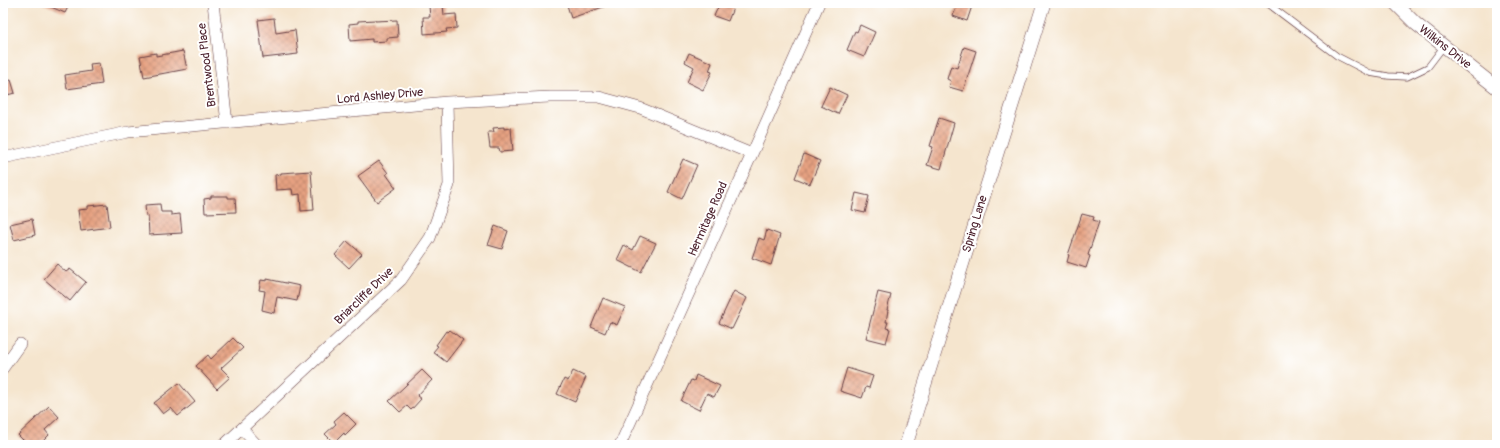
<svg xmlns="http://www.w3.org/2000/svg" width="1500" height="448" font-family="Pangolin,sans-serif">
<defs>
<pattern id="building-cross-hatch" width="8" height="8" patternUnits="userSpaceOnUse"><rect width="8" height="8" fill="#e6a181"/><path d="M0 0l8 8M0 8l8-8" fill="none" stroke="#bc836a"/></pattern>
</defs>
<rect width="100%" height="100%" fill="#fff"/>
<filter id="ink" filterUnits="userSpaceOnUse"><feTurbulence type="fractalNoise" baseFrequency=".025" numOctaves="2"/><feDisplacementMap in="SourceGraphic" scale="8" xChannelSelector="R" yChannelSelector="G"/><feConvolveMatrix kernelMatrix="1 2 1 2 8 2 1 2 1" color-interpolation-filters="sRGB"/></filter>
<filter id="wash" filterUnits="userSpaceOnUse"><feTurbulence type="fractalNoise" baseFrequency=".012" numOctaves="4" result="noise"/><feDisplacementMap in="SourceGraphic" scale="16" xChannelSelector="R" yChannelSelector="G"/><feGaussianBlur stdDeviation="0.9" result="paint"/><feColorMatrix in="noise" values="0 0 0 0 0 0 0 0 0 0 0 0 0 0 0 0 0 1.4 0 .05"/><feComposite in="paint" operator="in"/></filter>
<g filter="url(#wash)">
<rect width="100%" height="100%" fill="#f5e5ce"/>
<g id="blocks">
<path fill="url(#building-cross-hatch)" d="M42,3H70L65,13Z
M571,3H609V5L571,18L567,5Z
M720,3H735L728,21L714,16Z
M958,3H973L967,21L953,16Z
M443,5L444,15L456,14L457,28L446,29L447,32L424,34L423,17H430L429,6Z
M274,18L276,33L295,30L298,54L263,58L258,20Z
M375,20V21L397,20L398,37L387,38V41L372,42V39L350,41L349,24L358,23V21Z
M860,25L875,32L864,57L847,50L855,31L857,32Z
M964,47L976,51L963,91L949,87L951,81L947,79L951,66L957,68Z
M183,51L187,69L144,77L140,56L156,53V56Z
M689,53L712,63L709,71L712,72L703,90L687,82L694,67L685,62Z
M99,63L102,84L67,89L65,75L91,71L90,64Z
M11,80L15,93L3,96V82Z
M830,87L847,95L838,114L821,106Z
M939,118L954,123L941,169L927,165L933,147L930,146Z
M504,127V129L511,128L513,151L500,152L499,148H490L488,132H494L493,128Z
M804,154L820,161L810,184L795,178Z
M683,159L697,165L682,199L668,192Z
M379,161L388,173L386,174L396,188L377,202L358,176Z
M311,171L314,210L301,211L300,194L293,195L292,189L276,190L275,175L281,174V173Z
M856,193L869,196L865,213L852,210Z
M211,196H228V198H235L236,212L205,213L204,199L211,198Z
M107,204L110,227L81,231L78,210L88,209V206Z
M160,204L161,212H171V215L180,214L182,233L149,235L148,215L146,216L145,205Z
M1082,214L1094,217L1093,220L1099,222L1088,255L1090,256L1086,268L1067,262L1069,255H1068Z
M32,219L35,235L14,240L10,224Z
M495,226L508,231L502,249L488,245Z
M767,230L780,235L771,265L752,258L759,238L764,240Z
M640,236L656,243L641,272L617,260L624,245L633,250Z
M347,241L362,254L349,268L335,255Z
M57,264L66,272L70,269L86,282L70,301L44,279Z
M267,279L300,286L297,301L277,297L274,313L262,310L265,291L259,290L261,280L267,281Z
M734,291L747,298L732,329L719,323Z
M878,292L891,295L887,310H888L886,322H888L886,328L890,329L886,343L866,338Z
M603,298L625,307L617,325L610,322L605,333L591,327Z
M450,330L463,340L446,362L433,352L438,346L436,345L446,331L448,332Z
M233,338L243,348L221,368L230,377L217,389L196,366L208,355L211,359Z
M847,368L873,376L869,388L866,387L862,398L840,391Z
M422,370L432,380L417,396L421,399L411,410L407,406L400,412L389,401Z
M573,371L586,377L575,402L557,394L564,379L568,381Z
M696,375L720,386L714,397L707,393L699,410L681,401L691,380L694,381Z
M179,383L195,402L178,416L171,408L163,414L154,403Z
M49,406L59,417L45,430L49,435L39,445H28L18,435Z
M344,412L356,424L345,435L344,433L334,443L325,434L336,424L334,421Z"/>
</g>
</g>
<g filter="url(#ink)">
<use href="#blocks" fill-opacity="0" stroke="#643d43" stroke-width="1"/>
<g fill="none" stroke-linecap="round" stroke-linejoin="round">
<g stroke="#643d43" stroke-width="7">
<path id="service" d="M1267,3L1337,56L1370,73L1388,76L1407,77L1428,67L1444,46"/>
</g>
<g stroke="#643d43" stroke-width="12">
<path id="minor" d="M213,3L227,123
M3,158L128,132L447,102L550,97H599L640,108L752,154
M3,368L20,344
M242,429L257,445
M224,445L401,280L430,238L449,185L447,102
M620,445L752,154L819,3"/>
</g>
<g stroke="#643d43" stroke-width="14">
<path id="tertiary" d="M1395,3L1416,24L1497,88
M906,445L1044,3"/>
</g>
<use href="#service" stroke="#fff" stroke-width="5.5"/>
<use href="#minor" stroke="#fff" stroke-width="11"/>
<use href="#tertiary" stroke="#fff" stroke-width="13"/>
</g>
</g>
<g text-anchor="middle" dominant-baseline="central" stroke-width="4" stroke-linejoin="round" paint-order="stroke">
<g font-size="12" fill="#4a1f2b" stroke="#fff">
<text transform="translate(1445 47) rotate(38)">Wilkins Drive</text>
<text transform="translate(207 65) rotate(-97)">Brentwood Place</text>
<text transform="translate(380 96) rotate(-5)">Lord Ashley Drive</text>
<text transform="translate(708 219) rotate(-66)">Hermitage Road</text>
<text transform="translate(975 224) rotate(-73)">Spring Lane</text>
<text transform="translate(364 296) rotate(-44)">Briarcliffe Drive</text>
</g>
</g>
<rect width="1500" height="448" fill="none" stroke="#fff" stroke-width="16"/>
</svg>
